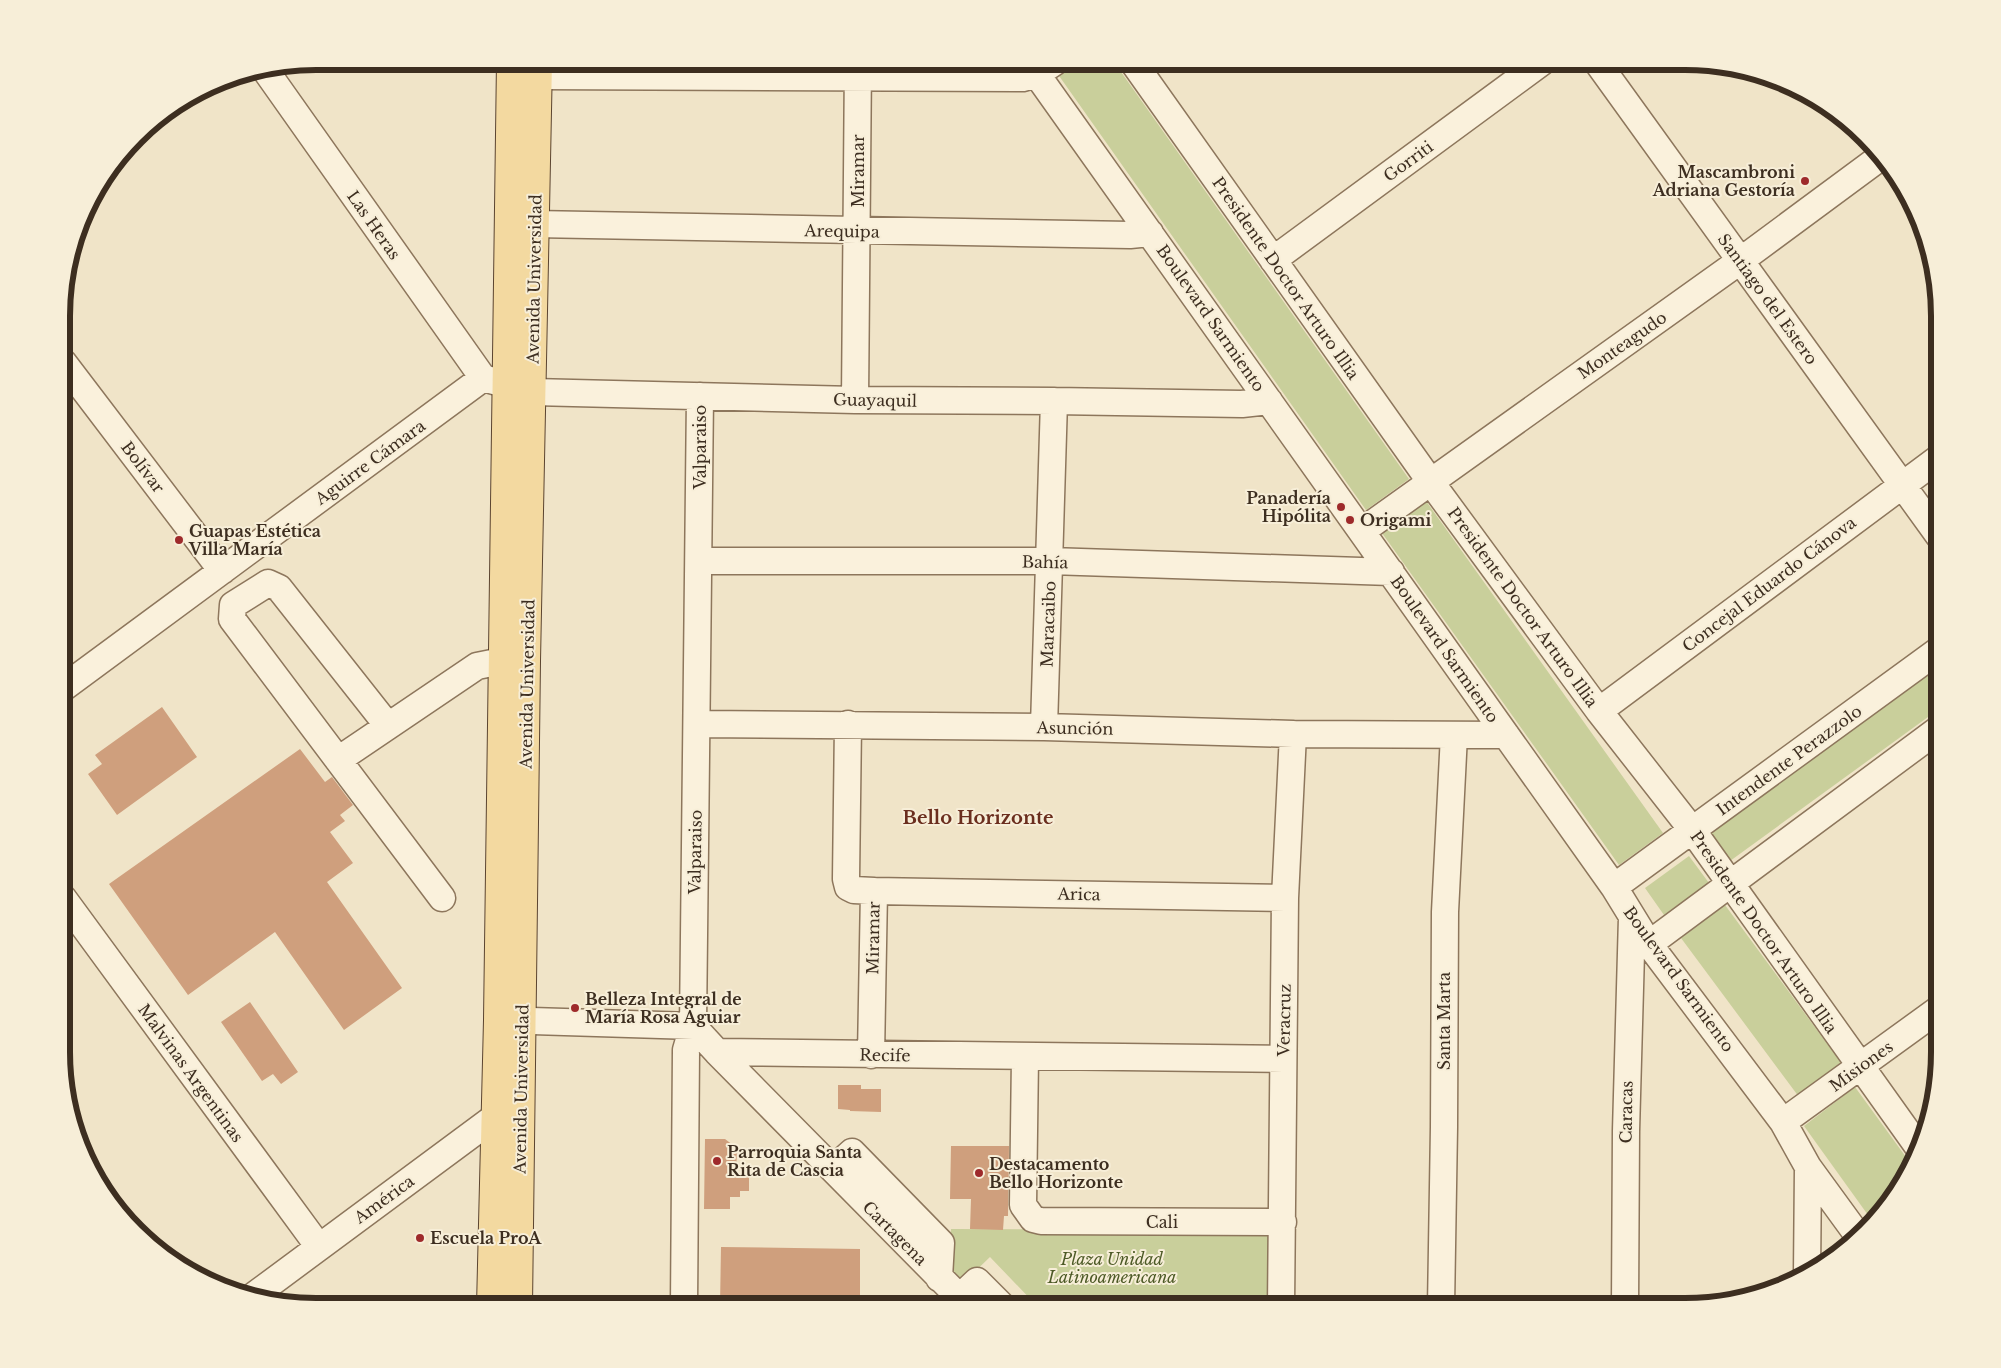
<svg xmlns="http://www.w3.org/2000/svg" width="2001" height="1368" font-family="'Libre Baskerville',serif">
<rect width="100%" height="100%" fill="#f0e4c8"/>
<path fill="#c9cf9b" d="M1073,62H1114L1409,479L1366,510L1057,73Z
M1426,501L1663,833L1619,865L1382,533Z
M1939,663V709L1730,861L1707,834Z
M1689,856L1709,883L1664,915L1645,888Z
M1725,905L1842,1064L1799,1097L1681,938Z
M1855,1087L1911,1164L1887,1207L1873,1222L1804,1126Z
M951,1229L1262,1230L1270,1232L1273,1307L1037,1306L990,1257L961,1285L949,1273Z"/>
<path fill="#cf9f7d" d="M162,707L197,757L117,815L88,774L102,764L95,755Z
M300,749L325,782L332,777L353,805L340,815L345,821L330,832L353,863L327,882L402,988L344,1030L275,932L188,995L109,884Z
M250,1002L298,1072L281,1084L273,1074L262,1081L221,1022Z
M838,1085H861V1089H881V1112L850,1111V1110L838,1109Z
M705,1139H725L737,1148L736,1177H749V1191H740V1197H730V1209H704Z
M951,1146H1009L1008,1216H1004L1003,1230L970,1229L971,1199H950Z
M721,1247L860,1249V1306H720Z"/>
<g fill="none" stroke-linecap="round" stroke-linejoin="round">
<g stroke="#8d765c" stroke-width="29">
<path id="minor" d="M1028,62L1614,887L1649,944L1783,1122L1808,1167L1859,1237
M1133,62L1430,481L1599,711L1693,831L1919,1148
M1597,62L1939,536
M266,71L483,378
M538,76L1023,78L1037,74L1055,62
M534,224L1130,235L1150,233
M1273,260L1542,62
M63,362L222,571
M483,378L533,392L855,400L1054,401L1242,404L1269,401
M855,400L858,61
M1362,531L1740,261L1882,156
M699,561H1050L1391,572
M63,688L483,378
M1599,711L1939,458
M697,724L1044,727L1293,734L1506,735
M848,724L846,879L848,887L854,890L874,891L871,1055
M388,726L279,588L268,583L233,605L232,619L442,898
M1044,727L1054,401
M338,760L477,666L502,661H523
M1614,887L1939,650
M874,891L1285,898
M63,898L319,1247
M1649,944L1939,729
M501,1020L693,1026L717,1052L1283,1059
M717,1052L968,1306
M1025,1057L1023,1205L1033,1219L1041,1221L1283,1222
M1783,1122L1939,1009
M833,1169L852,1152L941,1243L939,1278
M1807,1275L1808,1167
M252,1297L495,1117L502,1114L514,1115
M959,1298L977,1281L1002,1306
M684,1306L686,1050L693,1026L700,396
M1281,1307L1285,898L1293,734
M1441,1307L1444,1127L1445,912L1454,735
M1625,1307L1626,1131L1632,917"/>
</g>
<g stroke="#5b4430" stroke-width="30">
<path id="major" d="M491,1306L498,1020L511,61
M518,1306L526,661L538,61"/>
</g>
<use href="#minor" stroke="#faf1dc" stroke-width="26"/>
<use href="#major" stroke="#f3d9a0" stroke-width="28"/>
</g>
<g fill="#9e2a2b" stroke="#f7eed8" stroke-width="2">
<circle cx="1805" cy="181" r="5"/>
<circle cx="1341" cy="507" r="5"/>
<circle cx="1350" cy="520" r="5"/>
<circle cx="179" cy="540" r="5"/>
<circle cx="575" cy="1008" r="5"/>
<circle cx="717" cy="1161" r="5"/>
<circle cx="979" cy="1173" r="5"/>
<circle cx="420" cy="1238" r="5"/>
</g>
<g text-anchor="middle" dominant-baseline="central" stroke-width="4" stroke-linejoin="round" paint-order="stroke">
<g font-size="16" fill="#3d2e20" stroke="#f7eed8">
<text transform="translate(1408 161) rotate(-36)">Gorriti</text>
<text transform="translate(858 171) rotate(-90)">Miramar</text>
<text transform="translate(374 225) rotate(55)">Las Heras</text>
<text transform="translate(842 231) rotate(1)">Arequipa</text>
<text transform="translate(1286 278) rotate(55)">Presidente Doctor Arturo Illia</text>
<text transform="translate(534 279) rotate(-89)">Avenida Universidad</text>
<text transform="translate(1768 299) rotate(54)">Santiago del Estero</text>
<text transform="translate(1211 318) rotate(55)">Boulevard Sarmiento</text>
<text transform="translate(1622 345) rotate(-35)">Monteagudo</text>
<text transform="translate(875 400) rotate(1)">Guayaquil</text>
<text transform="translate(700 447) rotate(-90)">Valparaiso</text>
<text transform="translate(370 462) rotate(-36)">Aguirre Cámara</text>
<text transform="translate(143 467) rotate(53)">Bolívar</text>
<text transform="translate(1045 562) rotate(1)">Bahía</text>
<text transform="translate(1769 584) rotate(-37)">Concejal Eduardo Cánova</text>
<text transform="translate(1523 607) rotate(54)">Presidente Doctor Arturo Illia</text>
<text transform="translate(1048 624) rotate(-88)">Maracaibo</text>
<text transform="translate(1445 649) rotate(55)">Boulevard Sarmiento</text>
<text transform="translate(527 684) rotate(-89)">Avenida Universidad</text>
<text transform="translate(1075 728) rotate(1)">Asunción</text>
<text transform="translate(1789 760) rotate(-36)">Intendente Perazzolo</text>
<text transform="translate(695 852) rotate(-89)">Valparaiso</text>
<text transform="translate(1079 894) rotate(1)">Arica</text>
<text transform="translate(1764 932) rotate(55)">Presidente Doctor Arturo Illia</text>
<text transform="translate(873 938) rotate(-89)">Miramar</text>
<text transform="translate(1679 979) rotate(54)">Boulevard Sarmiento</text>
<text transform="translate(1284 1020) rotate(-89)">Veracruz</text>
<text transform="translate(1444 1021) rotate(-90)">Santa Marta</text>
<text transform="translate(885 1055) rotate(1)">Recife</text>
<text transform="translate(1861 1066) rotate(-36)">Misiones</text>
<text transform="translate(191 1073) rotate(54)">Malvinas Argentinas</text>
<text transform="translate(521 1089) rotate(-89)">Avenida Universidad</text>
<text transform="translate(1626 1112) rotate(-89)">Caracas</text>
<text transform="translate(384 1199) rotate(-36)">América</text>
<text x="1162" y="1222">Cali</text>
<text transform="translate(895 1233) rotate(45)">Cartagena</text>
</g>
<g font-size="16" font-weight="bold" fill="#3d2e20" stroke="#f7eed8" text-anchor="start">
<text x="1795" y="172" text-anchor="end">Mascambroni<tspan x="1795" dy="18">Adriana Gestoría</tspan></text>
<text x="1331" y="498" text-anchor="end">Panadería<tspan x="1331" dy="18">Hipólita</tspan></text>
<text x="1360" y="520">Origami</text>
<text x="189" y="531">Guapas Estética<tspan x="189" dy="18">Villa María</tspan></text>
<text x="585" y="999">Belleza Integral de<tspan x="585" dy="18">María Rosa Aguiar</tspan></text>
<text x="727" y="1152">Parroquia Santa<tspan x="727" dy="18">Rita de Cascia</tspan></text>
<text x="989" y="1164">Destacamento<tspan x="989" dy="18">Bello Horizonte</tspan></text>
<text x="430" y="1238">Escuela ProA</text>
</g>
<g font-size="16" font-style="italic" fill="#4d5a26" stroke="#f7eed8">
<text x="1112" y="1259">Plaza Unidad<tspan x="1112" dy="18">Latinoamericana</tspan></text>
</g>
<g font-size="18" font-weight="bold" fill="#6b2e1e" stroke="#f7eed8">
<text x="978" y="818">Bello Horizonte</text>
</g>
</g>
<path d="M0 0H2001V1368H0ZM316 70H1685A246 246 0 0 1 1931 316V1052A246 246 0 0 1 1685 1298H316A246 246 0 0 1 70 1052V316A246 246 0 0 1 316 70Z" fill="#f7eed8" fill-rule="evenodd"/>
<path fill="none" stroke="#3d2e20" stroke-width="6" d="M316 70H1685A246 246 0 0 1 1931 316V1052A246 246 0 0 1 1685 1298H316A246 246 0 0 1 70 1052V316A246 246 0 0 1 316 70Z"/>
</svg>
